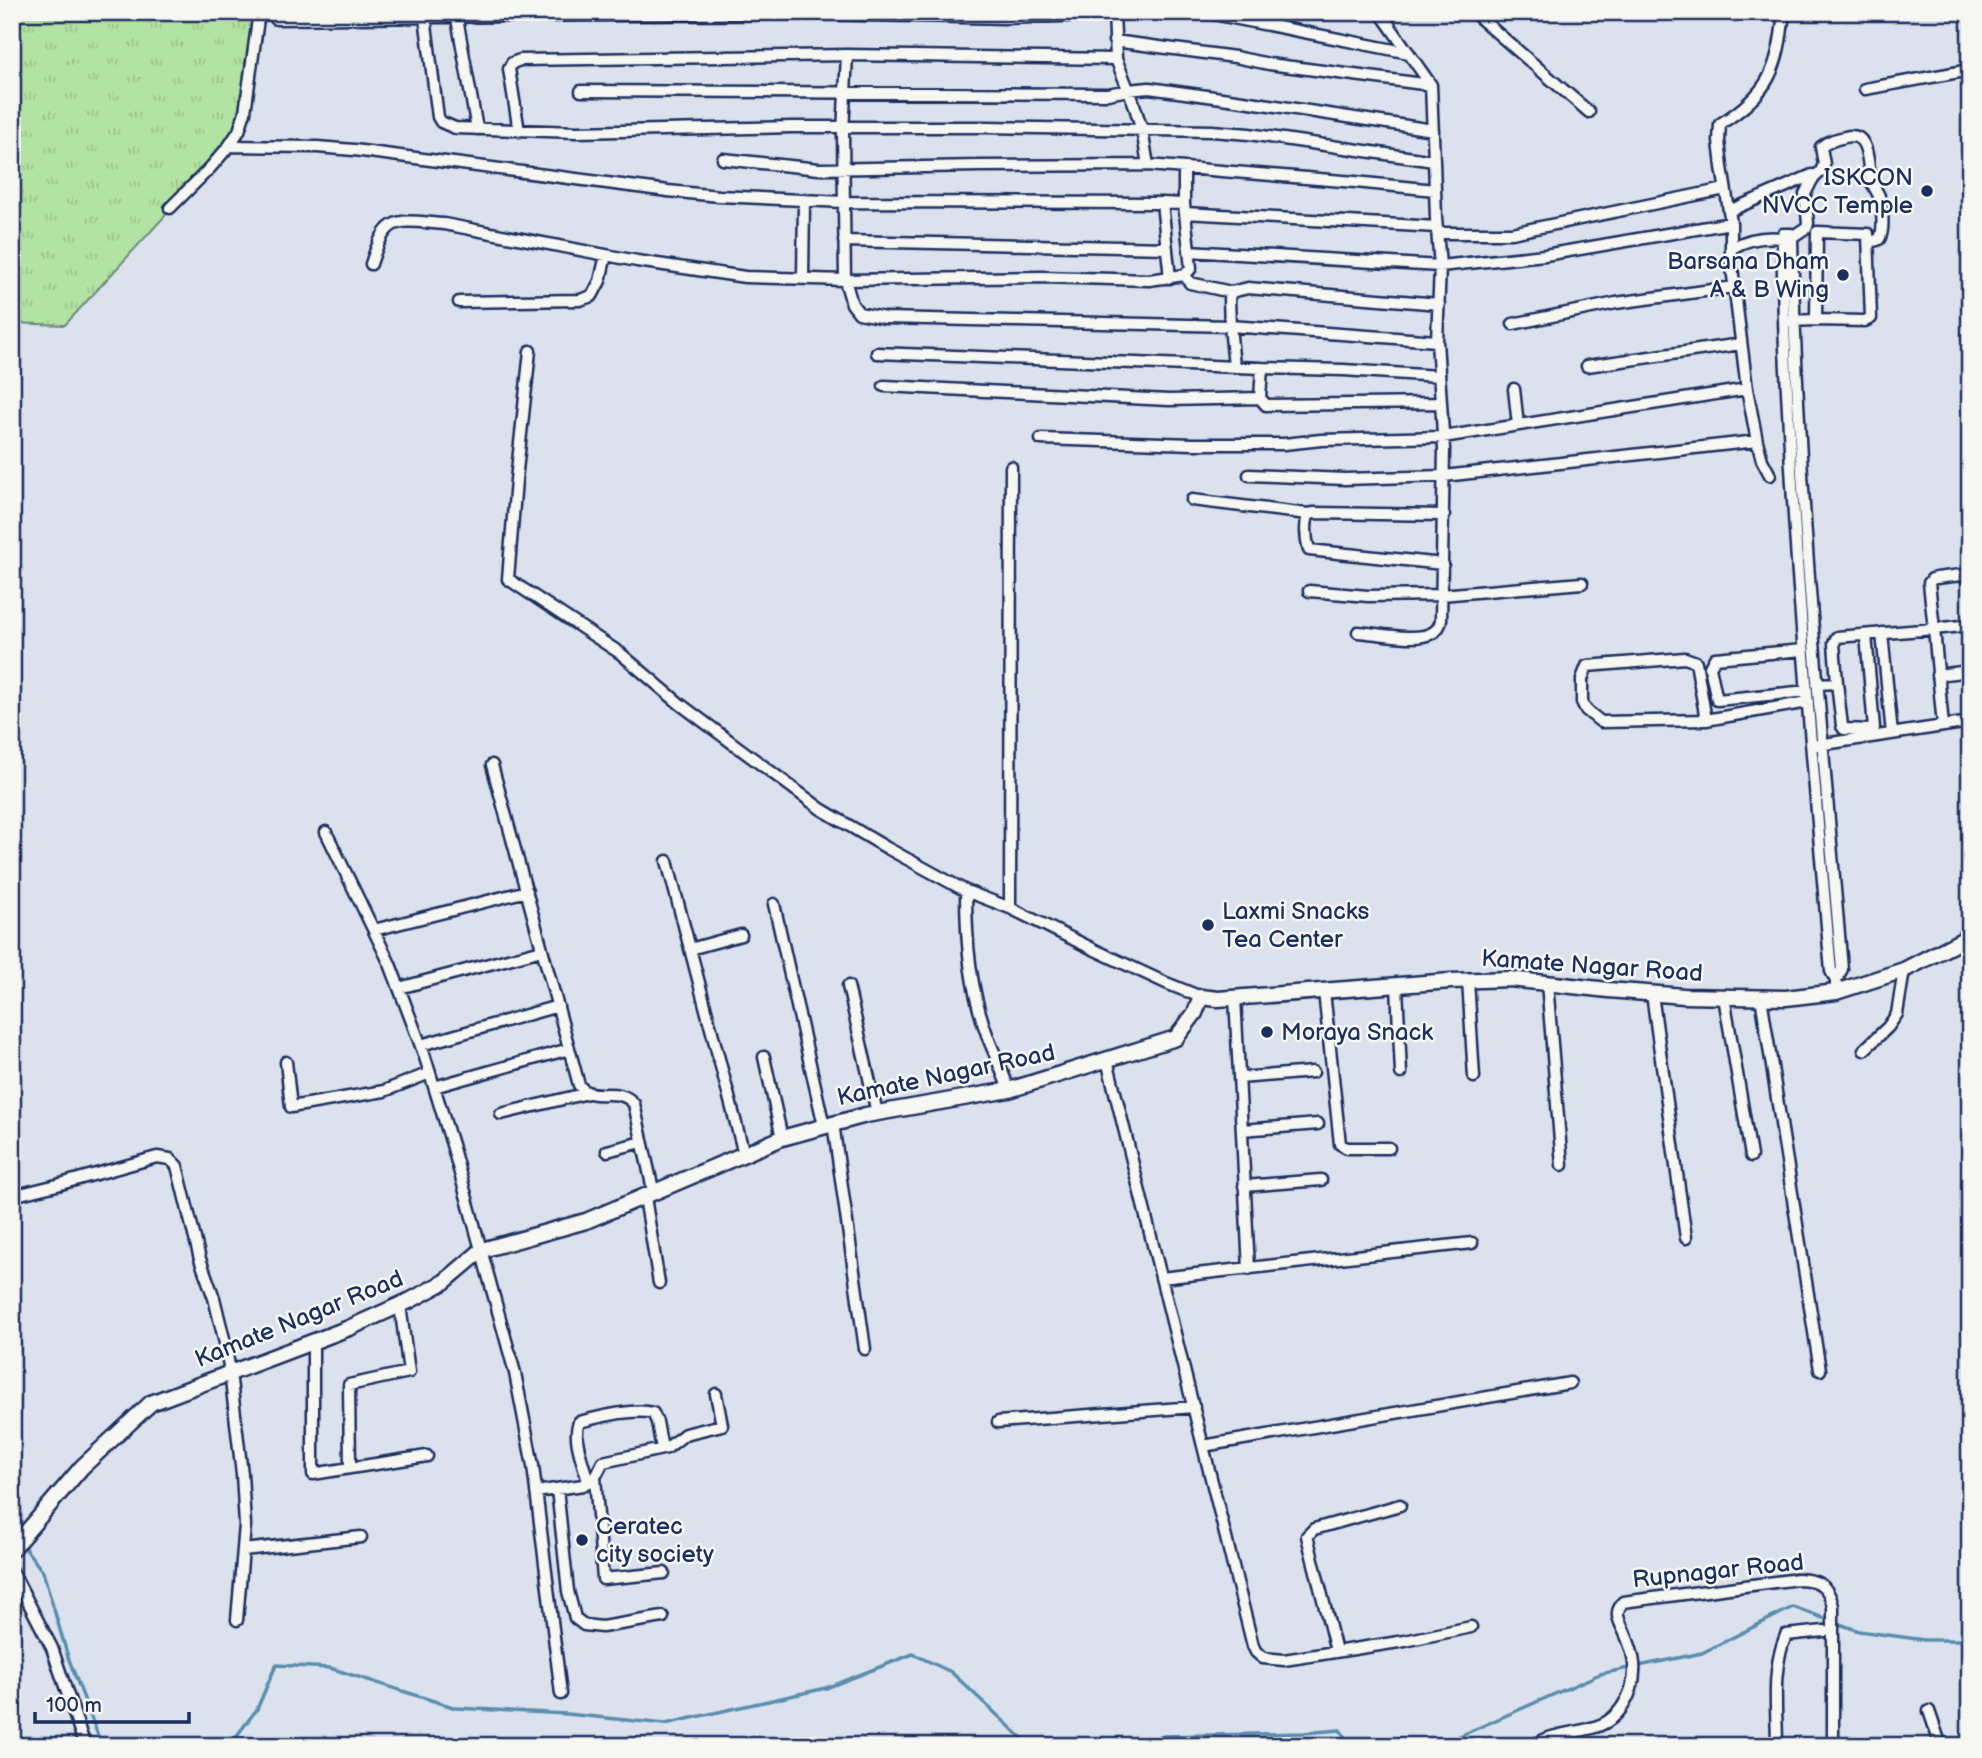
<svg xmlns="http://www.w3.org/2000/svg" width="1982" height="1758" font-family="'Balsamiq Sans',sans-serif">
<defs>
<pattern id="park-tufts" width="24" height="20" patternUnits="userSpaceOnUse" patternTransform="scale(1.75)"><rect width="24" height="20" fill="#b3e3a2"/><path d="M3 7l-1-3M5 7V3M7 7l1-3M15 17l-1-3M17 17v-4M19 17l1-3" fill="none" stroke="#99c38e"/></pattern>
</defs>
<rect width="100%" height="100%" fill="#dce2ed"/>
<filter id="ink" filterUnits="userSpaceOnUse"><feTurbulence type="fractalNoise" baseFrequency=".0143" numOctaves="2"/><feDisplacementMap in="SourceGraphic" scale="14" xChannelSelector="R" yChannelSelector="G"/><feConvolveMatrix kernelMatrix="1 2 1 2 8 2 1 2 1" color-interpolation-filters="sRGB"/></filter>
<g filter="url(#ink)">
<path fill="url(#park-tufts)" stroke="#678980" stroke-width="2" d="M12,12H254L240,134L65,325L12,323Z"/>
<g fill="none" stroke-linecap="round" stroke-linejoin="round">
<path stroke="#598eae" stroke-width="3.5" d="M12,1531L14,1534
M25,1548L43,1572L68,1657L102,1746
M229,1746L257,1709L276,1665L330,1668L456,1708L567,1714L665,1724L826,1688L913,1654L951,1672L1024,1740L1050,1746
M1119,1746L1162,1736L1304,1733L1340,1730L1351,1746
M1441,1746L1453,1739L1600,1674L1702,1653L1793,1607L1859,1631L1924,1640H1970"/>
<g stroke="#1b2f5e" stroke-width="15">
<path id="street" d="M1114,12L1116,59L1133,101L1142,130L1148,165L1355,182L1435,190
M1203,12L1409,53
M1380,12L1431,85L1434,161
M1473,12L1589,112
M1882,12H1883
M456,13L477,129
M425,17L438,117L441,122L455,128L577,132L792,127H986L1212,131L1249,134L1434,161L1436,218L1440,266L1437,341L1444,449L1441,620C1440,626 1438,630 1432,633C1417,642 1376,633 1358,632
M276,19L777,13L1005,18L1114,14
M1114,41L1235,57L1269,64L1431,85
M1116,59L847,55L843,132L845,280L852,304L859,313L885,318L1230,326L1234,366
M1865,89L1970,70
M581,91L1108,94L1128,90L1149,88L1243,101L1433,130
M519,131L509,69L512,63L520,60L847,55
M229,146L317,147L354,150L668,191L719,196L844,202L1162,203
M723,159L819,169L978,166L1148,165
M170,208L210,168L229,146L239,131L245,112L259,12
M1729,211L1812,175
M1185,213L1437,227
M1437,233H1512L1725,189
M1792,237L1807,227L1808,223L1805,194L1812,180L1821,171L1824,164L1821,147C1828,141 1836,139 1845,137C1871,130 1867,166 1871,181C1873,186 1877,191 1879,196C1882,204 1885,232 1879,239C1876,241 1872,241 1869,242
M844,241L1167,248
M1732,248C1748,238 1764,236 1783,238
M1189,251L1440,266L1545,255L1731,223
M371,264C387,214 395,220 444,224L637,261L745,277L845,280L1042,277L1149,280L1185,275L1191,268L1184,204V168
M1185,275L1190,283L1231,292
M1170,278L1162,203L1184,204
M803,279L804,201
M459,302L580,300L592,296L600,281L606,255
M1788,321L1816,320L1817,232L1868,234L1871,318L1865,321L1816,320
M1513,324L1616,303L1734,287
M1437,341L1230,326L1229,299L1231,292L1248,288L1439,304
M530,351L516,480L508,579L620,653L680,704L821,809L887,848L966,891L1010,908L1095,950L1166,983L1201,997
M877,353L1262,368
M1587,366L1741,344
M884,386L1169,400L1260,398L1262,368L1343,370L1439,376
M1514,389L1518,425
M1260,398L1266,405L1441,403
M1041,439L1193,444H1284L1321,440L1443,437L1747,389
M1249,475L1345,479L1444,476L1757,441
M1770,475L1762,460L1757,441L1747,389L1731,259V223L1722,167L1719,141L1720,124C1770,93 1778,69 1784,12
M1192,500L1308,514
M1443,564L1309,550C1306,539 1305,525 1308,514L1314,513L1444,515
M1970,574L1936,578L1932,579L1929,583L1934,629L1970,625
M1309,591L1368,596L1441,595L1582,583
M1882,633L1892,734
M1803,650L1715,658L1710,667L1717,700L1807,691
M1937,675L1970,671
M1837,683L1842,726L1844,729L1872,730L1874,728L1866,635
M1817,684L1837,683L1834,643L1837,637L1934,629L1943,726
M1706,720L1696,662L1685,658L1587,666L1582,679V702L1586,710L1601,722L1706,720L1808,702
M1818,745L1970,722
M492,765L579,1085C592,1104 618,1084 634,1104L654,1194
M326,832L390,964L424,1054L453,1148L515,1373L533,1466L561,1694
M667,861L744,1154
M966,891C966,943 970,991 989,1040C996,1057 1003,1073 1009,1090
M774,904L824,1126
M1010,908L1011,467
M374,930L527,891
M690,949L741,935
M1468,980L1474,1077
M1547,983L1562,1165
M848,986L877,1113
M1397,986L1401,1073
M399,988L542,950
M1324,991L1340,1144L1347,1148H1389
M1836,992V981L1842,969C1821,726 1797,482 1792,237L1791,234H1783C1782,312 1787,390 1791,468C1801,636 1816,803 1831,971L1836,981
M1652,994L1686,1238
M1235,997L1249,1269
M1724,997L1751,1156
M1761,997L1820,1370
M421,1045L558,1006
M1864,1050L1888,1027L1897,1014L1904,970
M764,1057L782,1138
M1107,1060L1203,1446L1570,1383
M286,1062L291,1107L384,1091L430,1073
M1239,1078L1313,1072
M434,1087L569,1049
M501,1114L588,1093
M833,1123L865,1349
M1242,1130L1318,1124
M607,1151L642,1142
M1244,1186L1321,1180
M12,1196L57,1185L157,1157L170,1159L177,1166L200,1259L214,1298L225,1343L230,1372L242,1474L245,1525L237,1620
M645,1197L659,1283
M1161,1278L1472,1243
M400,1305L409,1372L349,1385L350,1468L427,1456
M313,1342V1474L350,1468
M998,1422L1194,1407
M1203,1446L1253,1646L1256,1652L1263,1658L1284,1660L1405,1641L1471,1627
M595,1477L603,1579L664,1573
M588,1482C584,1464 572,1439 579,1422C600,1417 633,1408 653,1413L657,1422L662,1449
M557,1489L568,1591L575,1618L584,1625L602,1627L663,1617
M536,1492L583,1485L595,1477L603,1462L667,1448L685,1434L722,1425L716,1394
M243,1550L361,1537
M12,1571L52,1648L85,1746
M1336,1651L1307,1536L1314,1529L1400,1505
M1929,1711L1941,1746
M281,1746V1745
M1533,1746C1568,1722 1612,1744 1631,1689C1638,1668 1633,1651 1624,1631C1622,1627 1619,1621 1618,1616C1617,1611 1620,1606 1623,1602L1798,1579C1819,1580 1828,1585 1833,1606V1746
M1777,1746C1777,1709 1771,1670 1786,1635L1824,1631"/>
</g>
<g stroke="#1b2f5e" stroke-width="19">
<path id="secondary" d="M12,1549L82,1467L151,1403L349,1328L411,1300L444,1282L482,1250L586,1221L782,1138L866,1115L1009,1090L1176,1038L1195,1013L1201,997L1218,999L1451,981L1510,979L1608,990L1684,996L1786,998L1836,992L1904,970L1970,936"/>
</g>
<use href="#street" stroke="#f6f6f2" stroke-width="10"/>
<use href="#secondary" stroke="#f6f6f2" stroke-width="14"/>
</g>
</g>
<g fill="#1b2f5e" stroke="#f6f6f2" stroke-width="2.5">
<circle cx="1927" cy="191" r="7"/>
<circle cx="1843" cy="275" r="7"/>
<circle cx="1208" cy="925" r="7"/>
<circle cx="1267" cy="1032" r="7"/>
<circle cx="582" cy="1540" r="7"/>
</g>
<g text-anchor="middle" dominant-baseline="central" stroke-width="5" stroke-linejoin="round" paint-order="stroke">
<g font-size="24" fill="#1b2f5e" stroke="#f6f6f2" text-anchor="start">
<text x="1913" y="177" text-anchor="end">ISKCON<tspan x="1913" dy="28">NVCC Temple</tspan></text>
<text x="1829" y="261" text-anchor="end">Barsana Dham<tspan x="1829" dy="28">A &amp; B Wing</tspan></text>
<text x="1222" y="911">Laxmi Snacks<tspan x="1222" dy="28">Tea Center</tspan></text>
<text x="1281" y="1032">Moraya Snack</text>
<text x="596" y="1526">Ceratec<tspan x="596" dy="28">city society</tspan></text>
</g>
<g font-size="24" fill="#1b2f5e" stroke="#f6f6f2">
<text transform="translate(1592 966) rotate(4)">Kamate Nagar Road</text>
<text transform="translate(946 1075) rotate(-12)">Kamate Nagar Road</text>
<text transform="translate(299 1319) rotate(-22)">Kamate Nagar Road</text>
<text transform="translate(1718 1571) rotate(-6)">Rupnagar Road</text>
</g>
</g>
<rect width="1982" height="1758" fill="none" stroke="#f6f6f2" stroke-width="42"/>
<rect x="21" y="21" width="1940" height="1716" fill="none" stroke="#1b2f5e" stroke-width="2.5" filter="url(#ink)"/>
<path d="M35 1712v10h154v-10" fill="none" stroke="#1b2f5e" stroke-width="3.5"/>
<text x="46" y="1712" font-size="21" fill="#1b2f5e" stroke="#f6f6f2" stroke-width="5" paint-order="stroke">100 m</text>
</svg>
